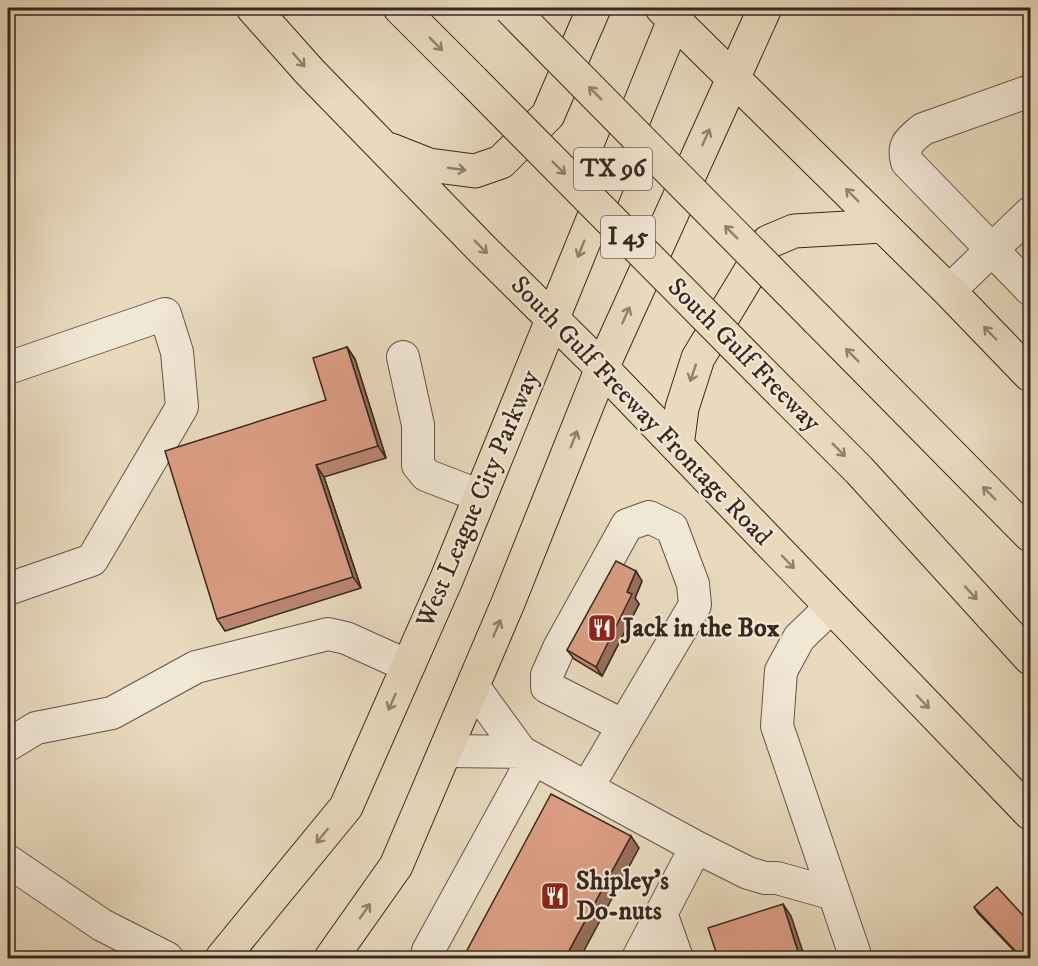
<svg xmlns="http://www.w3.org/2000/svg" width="1038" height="966" font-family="'IM FELL DW Pica',serif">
<rect width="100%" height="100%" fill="#e9dabe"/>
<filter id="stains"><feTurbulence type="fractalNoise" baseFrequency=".00333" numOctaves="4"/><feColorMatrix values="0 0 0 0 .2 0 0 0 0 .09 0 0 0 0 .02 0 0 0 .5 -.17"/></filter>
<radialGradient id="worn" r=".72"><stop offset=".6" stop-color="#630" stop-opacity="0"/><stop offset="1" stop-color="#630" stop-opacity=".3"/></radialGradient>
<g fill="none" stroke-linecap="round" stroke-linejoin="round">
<g stroke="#635446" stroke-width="34">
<path id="minor" d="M1030,91L923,129C910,140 902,144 907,162L1030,289
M949,291L1030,213
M403,357L418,425V465L426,475L480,496
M8,368L165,314L177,352L182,407L92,560L8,589
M831,607L799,638L781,671L777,726L856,958
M473,686L521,752L696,847L638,958
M8,745L36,728L112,713L196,667L328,634L346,638L408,666
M445,751L521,752
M587,788L695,605L693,584L672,528L649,517L627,525L559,648L547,675V687L624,726
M696,847L748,873L765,878H777L834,894
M8,861L102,925L167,958
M661,913L677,958
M428,958V951L533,759"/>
</g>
<g stroke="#36281e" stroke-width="35">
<path id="major" d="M253,8L310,72L481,248L602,368L1030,813
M662,8L949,291L1030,375
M391,150L429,165L475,171L501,162L548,115L594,8
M677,446L682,408L698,358L768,242L794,231L883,226
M222,958L346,807L447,578L679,8
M331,958L396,866L508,603L602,368L765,8"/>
</g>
<g stroke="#36281e" stroke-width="35">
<path id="highway" d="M400,8L473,81
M817,319L1030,535
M782,393L859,470L1030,658"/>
</g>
<use href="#minor" stroke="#f1e7d5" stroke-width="32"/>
<use href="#major" stroke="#e9dabe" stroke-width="33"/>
<use href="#highway" stroke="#e9dabe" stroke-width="33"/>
<g stroke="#36281e" stroke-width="35" stroke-linecap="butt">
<path id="highway-bridge" d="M510,8L817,319
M473,81L782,393"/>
</g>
<use href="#highway-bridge" stroke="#e9dabe" stroke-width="33"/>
</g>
<path fill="#bc8772" stroke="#36281e" stroke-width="1.5" d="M347,347L355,359L386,458L324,477L361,588L225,631L217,619L326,400Z
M642,581L635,598L639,604L602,676L574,659L567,650Z
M974,907L1030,958H1021L978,913Z"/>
<path fill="#996e5c" stroke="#36281e" stroke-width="1.5" d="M347,347L355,359L386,458L378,446Z
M316,465L324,477L361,588L353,577Z
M636,571L642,581L635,598L639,604L602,676L596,667Z
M631,836L639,848L580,958H565Z
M783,904L791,916L805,958H800Z"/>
<path fill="#db9d84" stroke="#36281e" stroke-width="1.5" d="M347,347L378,446L316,465L353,577L217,619L165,451L326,400L313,358Z
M616,561L636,571L627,592L632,594L596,667L567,650Z
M551,794L631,836L565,958H473L465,954Z
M997,887L1030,923V958H1022L974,907Z
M783,904L800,958H718L708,928Z"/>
<defs><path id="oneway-shaft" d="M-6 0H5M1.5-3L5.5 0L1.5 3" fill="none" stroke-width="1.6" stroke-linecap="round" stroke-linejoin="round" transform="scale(1.5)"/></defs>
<g stroke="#90816e">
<use href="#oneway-shaft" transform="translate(436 44) rotate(45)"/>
<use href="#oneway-shaft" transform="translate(299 60) rotate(49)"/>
<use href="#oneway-shaft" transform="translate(595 93) rotate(-135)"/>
<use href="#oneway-shaft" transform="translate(706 137) rotate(-66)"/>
<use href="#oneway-shaft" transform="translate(559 168) rotate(45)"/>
<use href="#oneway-shaft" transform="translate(457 169) rotate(8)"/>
<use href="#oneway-shaft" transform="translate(852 195) rotate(-135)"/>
<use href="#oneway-shaft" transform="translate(731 232) rotate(-135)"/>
<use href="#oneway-shaft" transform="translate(481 247) rotate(45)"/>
<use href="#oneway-shaft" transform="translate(581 249) rotate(112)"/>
<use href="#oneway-shaft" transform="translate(626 315) rotate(-66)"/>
<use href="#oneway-shaft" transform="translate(990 333) rotate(-134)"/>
<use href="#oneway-shaft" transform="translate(852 355) rotate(-135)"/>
<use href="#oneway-shaft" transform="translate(693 373) rotate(109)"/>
<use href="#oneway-shaft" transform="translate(574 439) rotate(-68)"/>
<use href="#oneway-shaft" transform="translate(839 450) rotate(45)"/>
<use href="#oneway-shaft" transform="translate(989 493) rotate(-135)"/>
<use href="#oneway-shaft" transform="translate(788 562) rotate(46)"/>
<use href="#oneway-shaft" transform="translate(971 593) rotate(48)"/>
<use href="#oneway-shaft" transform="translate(497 628) rotate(-67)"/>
<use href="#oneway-shaft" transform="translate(392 702) rotate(114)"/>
<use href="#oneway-shaft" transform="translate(923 702) rotate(46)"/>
<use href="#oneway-shaft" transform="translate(322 836) rotate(129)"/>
<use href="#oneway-shaft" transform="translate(365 911) rotate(-55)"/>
</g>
<defs>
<g id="restaurant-square" transform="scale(1.5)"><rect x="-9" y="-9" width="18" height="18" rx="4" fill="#8f2418" stroke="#f1e7d5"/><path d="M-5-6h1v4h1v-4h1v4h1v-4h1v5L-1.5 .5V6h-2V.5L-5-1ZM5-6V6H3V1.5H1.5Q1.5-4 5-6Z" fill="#fff"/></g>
</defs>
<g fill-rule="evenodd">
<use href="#restaurant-square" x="602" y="628"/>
<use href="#restaurant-square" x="555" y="896"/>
</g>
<g text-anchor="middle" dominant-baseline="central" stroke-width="4.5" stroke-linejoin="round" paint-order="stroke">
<g fill="#f1e7d5" stroke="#6e6155" stroke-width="1.5">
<rect x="574" y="148" width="78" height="42" rx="4.5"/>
<rect x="601" y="216" width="54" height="42" rx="4.5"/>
</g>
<g font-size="24" font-weight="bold" fill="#36281e">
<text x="613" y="169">TX 96</text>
<text x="628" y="237">I 45</text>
</g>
<g font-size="26" fill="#36281e" stroke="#f1e7d5">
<text transform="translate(744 355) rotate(45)">South Gulf Freeway</text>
<text transform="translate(641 411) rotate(46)">South Gulf Freeway Frontage Road</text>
<text transform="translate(478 499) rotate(-67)">West League City Parkway</text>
</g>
<g font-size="26" font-weight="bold" fill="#36281e" stroke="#f1e7d5" text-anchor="start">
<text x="623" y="628">Jack in the Box</text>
<text x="576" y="881">Shipley's<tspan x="576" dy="30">Do-nuts</tspan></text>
</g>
</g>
<rect width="1038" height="966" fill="none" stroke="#e9dabe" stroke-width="30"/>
<rect x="9" y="9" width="1020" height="948" fill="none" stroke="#36281e" stroke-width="3"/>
<rect x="15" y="15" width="1008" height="936" fill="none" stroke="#36281e" stroke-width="1.5"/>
<rect width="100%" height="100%" filter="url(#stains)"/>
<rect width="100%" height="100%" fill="url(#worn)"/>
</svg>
